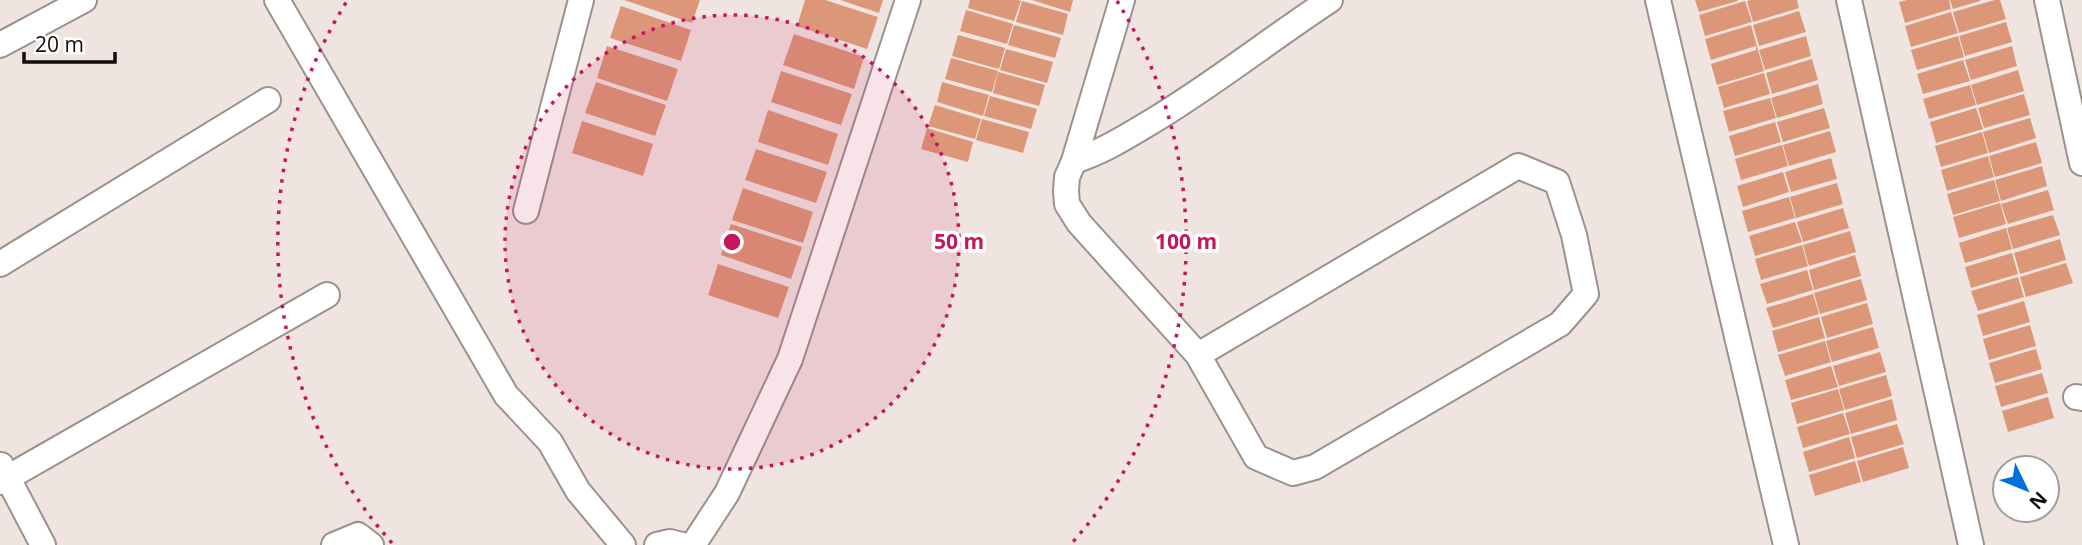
<svg xmlns="http://www.w3.org/2000/svg" width="2082" height="545" font-family="'Open Sans',sans-serif">
<rect width="100%" height="100%" fill="#efe4e0"/>
<path fill="#dc9779" d="M624,0H700L692,23Z
M805,0H825L878,17L867,49L797,26Z
M840,0H883L879,13Z
M970,0H1018L1021,1L1014,21L968,8Z
M1032,0H1073L1070,12Z
M1695,0H1737L1738,1L1699,12Z
M1751,0H1797L1799,8L1753,22L1747,1Z
M1907,0H1949L1951,9L1905,23L1899,2Z
M1950,0H1980V1L1953,9Z
M1995,0H2000L2006,19L1959,33L1953,12Z
M1022,1L1068,14L1063,35L1016,22Z
M1745,1L1752,22L1705,36L1699,15Z
M621,6L691,30L681,61L610,38Z
M966,10L1013,24L1007,44L960,31Z
M1799,11L1806,32L1759,46L1753,25Z
M1951,12L1958,33L1911,47L1905,26Z
M2006,22L2012,42L1965,56L1959,36Z
M1014,25L1061,38L1055,58L1008,45Z
M1751,25L1764,71L1717,85L1711,64L1756,50V46L1711,60L1705,39Z
M794,34L864,57L854,89L783,65Z
M958,35L1005,48L999,69L952,56Z
M1806,36L1811,56L1765,70L1759,50Z
M1958,36L1964,57L1917,70L1911,50Z
M607,46L678,69L667,101L597,78Z
M2012,46L2017,66L1971,80L1965,60Z
M1006,49L1053,62L1047,83L1000,70Z
M951,58L998,71L992,92L945,79Z
M1812,59L1818,80L1772,94L1766,73Z
M1963,60L1970,81L1923,94L1917,74Z
M2018,70L2024,91L1977,105L1971,85Z
M781,71L852,94L841,125L771,102Z
M998,72L1045,85L1039,106L993,93Z
M1764,73L1770,94L1724,108L1718,87Z
M596,82L666,105L655,136L585,113Z
M942,82L989,95L983,116L937,102Z
M1818,84L1823,104L1777,118L1771,98Z
M1970,85L1976,105L1929,119L1923,99Z
M2024,94L2030,115L1984,128L1978,108Z
M990,96L1037,109L1031,129L984,116Z
M1770,98L1776,118L1729,132L1723,111Z
M935,105L981,119L975,139L928,126Z
M1824,108L1830,128L1783,142L1777,122Z
M1976,108L1983,129L1936,143L1930,122Z
M768,110L838,134L828,165L758,142Z
M2030,118L2036,138L1989,153L1983,132Z
M982,119L1029,132L1023,153L976,140Z
M582,121L653,144L643,176L572,153Z
M1775,122L1781,142L1735,156L1729,136Z
M927,128L973,142L968,162L921,149Z
M1830,131L1836,152L1789,166L1783,145Z
M1982,132L1988,153L1941,167L1935,146Z
M2036,142L2042,163L1995,177L1989,156Z
M1782,145L1788,166L1741,180L1735,159Z
M756,149L827,172L816,203L745,180Z
M1988,156L1994,177L1947,191L1941,170Z
M1831,158L1837,179L1791,192L1785,172Z
M2042,166L2047,186L2001,201L1995,180Z
M1783,172L1789,192L1743,207L1737,186Z
M1994,180L2000,201L1953,215L1947,194Z
M1837,183L1843,204L1796,218L1790,197Z
M743,188L813,212L803,243L732,220Z
M2048,190L2054,210L2008,224L2001,204Z
M1789,197L1795,218L1748,232L1742,211Z
M2000,203L2006,224L1959,238L1953,217Z
M1843,208L1849,228L1803,242L1797,222Z
M2053,215L2060,235L2013,249L2007,228Z
M1795,222L1802,242L1755,256L1749,236Z
M731,224L802,247L791,279L721,255Z
M2006,228L2012,249L1965,263L1959,243Z
M1850,231L1856,252L1809,266L1803,245Z
M2060,239L2066,260L2020,274L2014,253Z
M1802,245L1808,266L1761,280L1755,259Z
M2012,253L2018,274L1971,288L1965,267Z
M1855,255L1861,276L1814,290L1809,270Z
M2066,263L2073,283L2026,297L2020,277Z
M718,264L789,287L778,318L708,295Z
M1807,270L1813,290L1767,304L1760,284Z
M2018,277L2024,297L1978,311L1971,291Z
M1861,279L1867,300L1820,314L1814,293Z
M1813,294L1819,314L1773,328L1766,308Z
M2024,301L2030,322L1983,336L1977,315Z
M1867,303L1873,324L1827,338L1821,317Z
M1819,317L1825,338L1778,352L1772,331Z
M2030,325L2036,346L1989,360L1983,339Z
M1873,327L1879,348L1832,362L1826,341Z
M1825,341L1831,362L1785,376L1778,355Z
M2036,349L2042,369L1995,383L1989,363Z
M1880,352L1886,372L1839,386L1833,366Z
M1831,366L1838,387L1791,400L1785,380Z
M2042,373L2048,393L2001,407L1995,386Z
M1886,375L1892,396L1845,410L1839,389Z
M1838,389L1844,410L1797,424L1791,403Z
M2048,397L2054,418L2008,432L2002,411Z
M1892,399L1897,420L1851,434L1845,413Z
M1843,413L1850,434L1803,448L1797,427Z
M1897,424L1904,444L1857,458L1851,437Z
M1849,437L1855,458L1809,472L1803,452Z
M1903,447L1909,468L1863,482L1857,461Z
M1855,461L1861,482L1815,496L1809,475Z"/>
<g fill="none" stroke-linecap="round" stroke-linejoin="round">
<g stroke="#9c918d" stroke-width="28">
<path id="minor" d="M277,0L506,395L550,442L578,491L623,545
M1122,0L1074,161L1067,177L1066,191L1067,204L1079,223L1198,355
M1658,0L1786,545
M1849,0L1971,545
M2047,0L2082,163
M0,45L84,0
M1074,161C1102,152 1126,137 1151,122C1213,85 1269,40 1330,0
M1518,166L1557,182L1574,235L1586,294L1560,324L1315,467L1293,473L1256,457L1198,355Z
M526,211L581,0
M0,264L268,100
M2076,397L2082,398
M1,465L43,545
M0,482L327,295
M334,545L358,535L371,545
M657,545L670,542L682,545
M693,545L727,493L790,359L908,0"/>
</g>
<use href="#minor" stroke="#fff" stroke-width="24"/>
</g>
<circle cx="732" cy="242" r="227" fill="#c2185b" fill-opacity=".12"/>
<g fill="none" stroke="#c2185b" stroke-width="3.5" stroke-dasharray="3.5 7">
<circle cx="732" cy="242" r="227"/>
<path d="M392 543A454 454 0 0 1 347 1M1117 1A454 454 0 0 1 1072 543"/>
</g>
<circle cx="732" cy="242" r="10" fill="#c2185b" stroke="#fff" stroke-width="3.5"/>
<g font-size="21" text-anchor="middle" font-weight="bold" fill="#c2185b" stroke="#fff" stroke-width="7" stroke-linejoin="round" paint-order="stroke">
<text x="959" y="249">50 m</text>
<text x="1186" y="249">100 m</text>
</g>
<g transform="translate(2026 489) rotate(133)"><circle r="33" fill="#ffffff" stroke="#a09e9d" stroke-width="2"/>
<path d="M0-5L12 26L0 18L-12 26Z" fill="#0371d9"/>
<text y="-10" font-size="19" font-weight="bold" text-anchor="middle" fill="#110d0b">N</text>
</g>
<path d="M24 52v10h91v-10" fill="none" stroke="#110d0b" stroke-width="3.5"/>
<text x="35" y="52" font-size="21" fill="#110d0b" stroke="#ffffff" stroke-width="5" paint-order="stroke">20 m</text>
</svg>
